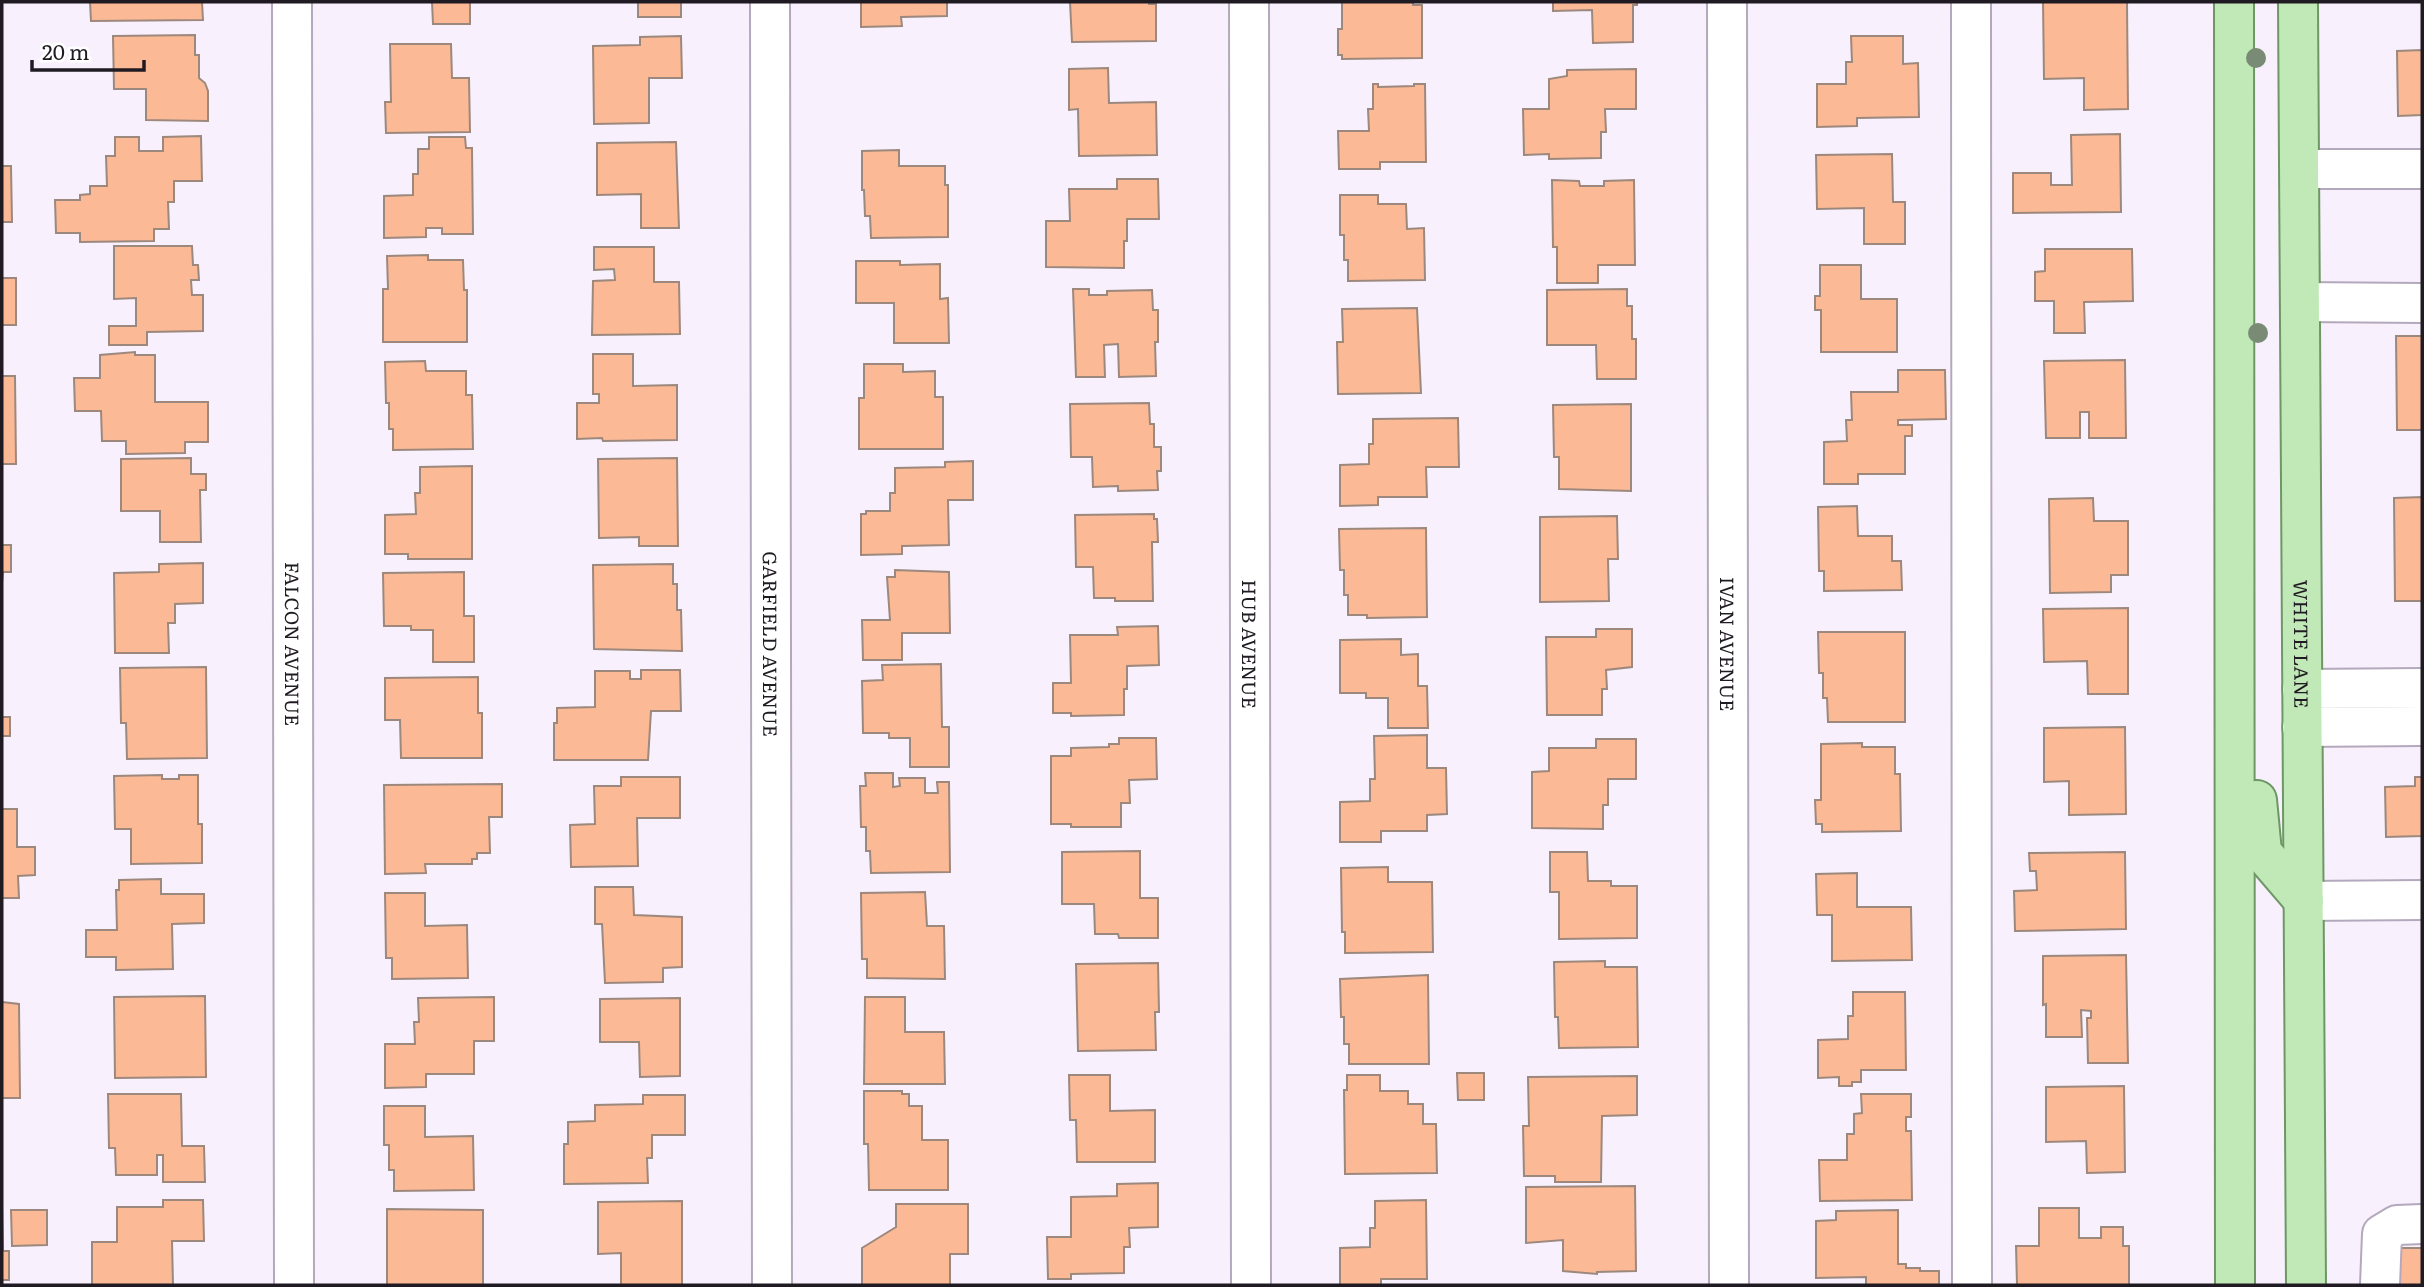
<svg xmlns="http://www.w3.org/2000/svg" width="2424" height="1287" font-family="Literata,serif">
<rect width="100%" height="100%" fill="#f8f1fd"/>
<path fill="#fcb995" stroke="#9d887d" stroke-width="2" d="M90,2H202L203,20L91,21Z
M432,2H470V24H433Z
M638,2H681V17H638Z
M861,2H947V16L901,17L902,26L861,27Z
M1070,2H1149V4H1156V41L1072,42Z
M1342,2H1413V5H1422V58L1342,59V55H1338V29H1342Z
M1553,2H1637V5H1633V42L1593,43L1592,10L1553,11Z
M2043,2H2127L2128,109L2084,110V78L2044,79Z
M195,35V55H199V78L205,83L208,91V121L146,120V89H114L113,36Z
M681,36L682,78H649V123L594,124L593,46L640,45V37Z
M1851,36H1903V64L1918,63L1919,117L1857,118V126L1817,127V84H1846V62H1852Z
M390,44H451L452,78H469L470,132L386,133L385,102H391Z
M2422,50V115L2398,116L2397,51Z
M1108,68L1109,103L1156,102L1157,155L1079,156L1078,109L1069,110V69Z
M1636,69V109H1605L1606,132H1601V158L1549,159V154L1524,155L1523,109H1549V79L1567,76V70Z
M1373,84H1378V87L1414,86V84H1425L1426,162H1380V169H1339L1338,131H1369L1368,109H1373Z
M2120,134L2121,212L2013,213V173H2051V185H2072L2071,135Z
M201,136L202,181H174V202H168L169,229H154V241L80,242V233H56L55,200H80V195L90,194V186H107L106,156H115V137H139V151H163V137Z
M429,137H465L466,148H472L473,234H442V228H426V237L384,238V196L413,195V174H418V149H429Z
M676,142L679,228H641V194L597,195V143Z
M899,150V166H945V185H948V237L871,238L870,216H865L864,190H862V151Z
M1892,154L1893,202H1905V244H1864V208L1817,209L1816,155Z
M2,166H11L12,222H2Z
M1117,179H1158L1159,219H1127V241H1124V268L1046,267V221H1070L1069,189H1117Z
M1552,180L1579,181L1580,186H1604V181L1634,180L1635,265H1598V283H1557V247H1553Z
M1340,195H1378V204H1406L1407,229L1424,228L1425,280L1348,281V260H1344V235H1340Z
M114,246H192L193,265H198L199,280H191L192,295H203V331L147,332V345H109V326H136V298L114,299Z
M594,247H654V282H679L680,334L592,335L593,281L615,280L614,269L594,270Z
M2045,249H2132L2133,301L2084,302L2085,333H2054V301H2035V272L2045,271Z
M428,255V260H463L464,290H467V342H383V289H388L387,256Z
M856,261H900V265L940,264V299L948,298L949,343H894V303H856Z
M1820,265H1861V299H1897V352H1821V310H1815V296H1820Z
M2,278H16V325H2Z
M1073,289H1089V295H1107V291L1152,290L1153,310H1158V342H1155L1156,376L1119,377L1118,344L1104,345L1105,377H1076Z
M1627,289V306H1632V339H1636V379H1597L1596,345H1547V290Z
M1417,308L1421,393L1338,394L1337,342H1343L1342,309Z
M2396,336H2422V430H2397Z
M135,352V355H155V402H208V442H185V453L126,454V441H102L101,411H75L74,378H100V355Z
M593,354H633V386L677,385V440L603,441L602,438L577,439V403H599V394H593Z
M2125,360L2126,438H2089V412H2080V438H2046L2044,361Z
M425,361L426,371H466V395H472L473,449L393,450V429H389V403H386L385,362Z
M864,364H903V372L935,371V397H943V449H859V398H864Z
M1898,370H1945L1946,419L1898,420V425H1912V436H1905V474H1858V484H1824V442L1847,441L1846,420H1852L1851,392H1898Z
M2,376H15L16,464H2Z
M1149,403L1150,424H1154V447H1161V471H1157L1158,490L1118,491V486L1093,487L1092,457H1071L1070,404Z
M1631,404V491L1559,489V457H1554L1553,405Z
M1458,418L1459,467H1426L1427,497H1378V505L1340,506V465L1369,464V444H1373V419Z
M191,458V474H206V490H200L201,542H160V511H121V459Z
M677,458L678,546H639V537L599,538L598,459Z
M973,461V500H948L949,545L902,546V554L861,555V514H866V511H890V493H895V468L945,467V462Z
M472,466V559H408V554H385V515L416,514L415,493H420V467Z
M2422,497V601H2395L2394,498Z
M2093,498L2094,521H2128V575H2111V592L2050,593L2049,499Z
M1857,506L1858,536H1892V561H1901L1902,590L1824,591V571H1819L1818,507Z
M1154,514V519H1157L1158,542H1152L1153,601H1115V598H1094L1093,567H1076L1075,515Z
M1617,516L1618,559H1608L1609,601L1540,602V517Z
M1426,528L1427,617L1367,618V615H1348V595H1344V570H1340L1339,529Z
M2,545H11V572H3L2,583Z
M203,563V603L175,604V623H168L169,653H115L114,573L159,572V564Z
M673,564V584H677V610H681L682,651L594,649L593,565Z
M895,570L949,572L950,633H902V660H863L862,620H890L887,577H895Z
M464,572V616H474V662H433V630H411V626H384L383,573Z
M2128,608V694H2088L2087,661L2044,662L2043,609Z
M1158,626L1159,665L1127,666V689H1124V715L1071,716V713H1053V683H1071L1070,635H1118L1117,627Z
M1596,629H1632V667L1606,670L1607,689H1602V715H1547L1546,637H1596Z
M1818,632H1905V722H1828L1827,698H1823V673H1819Z
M1401,639V655L1418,654V686H1427L1428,728H1388V698H1366V693H1340V640Z
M941,664L942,727H949V767H910V738H889V733H863L862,681L883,680L882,665Z
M206,667L207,758L127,759L126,723H121L120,668Z
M641,670H680L681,711H651L648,760H554V723H557V708L595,707V671H630V679H641Z
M478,677V713H482V758H401L400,720H385V678Z
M2,717H10V736H2Z
M2125,727L2126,814L2069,815V781L2044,782V728Z
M1427,735V768H1446L1447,814L1427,815V831H1381V842H1340V802L1370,801V779H1375L1374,736Z
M1119,738H1156L1157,779L1129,780L1130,803H1121V827H1071V824H1051V756H1071V748L1109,747V744H1119Z
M1596,739H1636V779H1608V805H1603V829L1532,828V772L1549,771V748H1596Z
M1862,743V747H1895V774H1900L1901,831L1822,832V824H1816L1815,800H1821V744Z
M865,773H893V787L900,786L899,778H925V793H938L937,782H949L950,872L871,873L870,851H866V827H861L860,786H866Z
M162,775V779H179V775H198V824H202V863L131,864V829H115L114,776Z
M621,777H680V818H637L638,866L571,867L570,825L595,824L594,786H621Z
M2415,777H2422V836L2386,837L2385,787L2415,786Z
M502,784V817H489L490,853H477V859H472V864H425L426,873L385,874L384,785Z
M2,809H17V847H35V875L18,876L19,898H2Z
M1140,851V898H1158V938H1119L1118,934H1095L1094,904H1062V852Z
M1550,852H1587L1588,881H1611V886H1637V938L1559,939V892H1550Z
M2125,852L2126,929L2015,931L2014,891L2037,890L2036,871H2030L2029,853Z
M1388,867V882H1432L1433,952L1345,953V932H1342L1341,868Z
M1857,873V907H1911L1912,960L1832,961V915H1817L1816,874Z
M161,879V894H204V923L172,924L173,969L116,970V957H86V930H117L116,890H119V880Z
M595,887H633L634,915L682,917V967L663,968V982L605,983L602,924H595Z
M925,892L927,926H944L945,979L867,978V959H862L861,893Z
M385,893H425V926L467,925L468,978L392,979V958H386Z
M2126,955L2128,1063H2088L2087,1018H2091V1011L2081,1010L2082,1037H2046V1004L2043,1005V956Z
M1605,961V967H1637L1638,1047L1559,1048L1558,1017H1555L1554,962Z
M1158,963L1159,1012H1155L1156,1050L1078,1051L1076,964Z
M1428,975L1429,1064H1349V1044H1344V1017H1341L1340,979Z
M1853,992H1905L1906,1070H1861V1082H1852V1086H1839V1077L1818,1078V1040L1848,1039V1016H1853Z
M205,996L206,1077L115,1078L114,997Z
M494,997V1041H474V1074H426V1087L385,1088V1044H415L414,1022H419L418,998Z
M865,997H905V1032H944L945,1084H864Z
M680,998V1076L640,1077L639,1042H600V999Z
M2,1002L19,1004L20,1098H2Z
M1457,1073H1484V1100H1458Z
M1069,1075H1110V1111L1155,1110V1162H1077L1076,1120H1070Z
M1347,1075H1380V1091H1408V1104H1423V1124H1436L1437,1173L1345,1174L1344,1090H1347Z
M1637,1076V1115L1602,1116L1601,1182H1555V1176H1524L1523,1126H1529L1528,1077Z
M2124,1086L2125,1172L2087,1173L2086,1141L2046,1142V1087Z
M864,1091H902V1094H909V1106H922V1140H948V1190H869L868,1144H864Z
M108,1094H181L182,1146H204L205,1182H163V1155H157V1175H116L115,1148H109Z
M1861,1094H1911V1117H1906V1131H1911L1912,1200L1820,1201L1819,1160H1847V1134H1854V1114L1862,1113Z
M643,1095H685V1135H652V1158H647L648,1183L564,1184V1144H568V1122L595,1121V1105L643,1104Z
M384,1106H425V1137L473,1136L474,1190L394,1191V1170H389V1145H384Z
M1158,1183V1227L1129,1228L1130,1247H1124V1273L1071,1274V1279H1048L1047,1237H1071V1197L1117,1196V1184Z
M1635,1186L1636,1271L1597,1272V1274L1563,1271V1240L1526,1243V1187Z
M163,1200H203L204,1241H172L173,1285H92V1242H117V1207H163Z
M1426,1200L1427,1279H1381V1285H1340V1248L1370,1247V1228H1375V1201Z
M682,1201V1285H621V1253L598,1254V1202Z
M896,1204H968V1254H950V1285H862V1248L896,1227Z
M2,1207L3,1251H9V1280H2Z
M2039,1208H2079V1238H2101V1227H2123V1246H2129V1285H2017L2016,1246H2039Z
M387,1209L483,1210V1285H387Z
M11,1210H47V1245L12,1246Z
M1898,1210V1264H1906V1268H1920V1271H1939V1285H1866V1277L1816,1278V1221L1836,1220V1211Z
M2388,1248H2422V1285H2388Z"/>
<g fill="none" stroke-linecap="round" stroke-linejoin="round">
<g stroke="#b4a9bc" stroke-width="42">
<g id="minor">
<path id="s1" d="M292,2L294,1285"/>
<path id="s2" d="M770,2L772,1285"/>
<path id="s3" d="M1249,2L1251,1285"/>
<path id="s4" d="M1727,2L1729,1285"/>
<path d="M1971,2L1972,1285"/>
<path d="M2300,169H2422"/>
<path d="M2300,302L2422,303"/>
<path d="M2302,689L2422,688"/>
<path d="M2302,727L2422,726"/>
<path d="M2304,901L2422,900"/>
<path d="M2380,1285L2382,1234L2397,1225L2422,1224"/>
</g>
</g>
<g stroke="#6e9765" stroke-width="42">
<g id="major">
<path d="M2234,2L2235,1285"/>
<path id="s5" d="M2298,2L2306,1285"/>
<path d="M2257,800L2262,852L2304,901"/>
</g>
</g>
<use href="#minor" stroke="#fff" stroke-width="38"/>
<use href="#major" stroke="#c1e9b8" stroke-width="38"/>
</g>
<g fill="#798b75">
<circle cx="2256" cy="58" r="10"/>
<circle cx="2258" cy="333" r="10"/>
</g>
<g text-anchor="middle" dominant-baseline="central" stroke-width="7" stroke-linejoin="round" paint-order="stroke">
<g font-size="19" fill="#201b22" stroke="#fff">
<text stroke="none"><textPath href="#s5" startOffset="642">WHITE LANE</textPath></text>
<text stroke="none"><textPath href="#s1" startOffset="642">FALCON AVENUE</textPath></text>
<text stroke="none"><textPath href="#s2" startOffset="642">GARFIELD AVENUE</textPath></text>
<text stroke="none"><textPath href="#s3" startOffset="642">HUB AVENUE</textPath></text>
<text stroke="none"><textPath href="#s4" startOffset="642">IVAN AVENUE</textPath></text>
</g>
</g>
<rect width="2424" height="1287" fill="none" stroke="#201b22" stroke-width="7"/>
<path d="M32 60v10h112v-10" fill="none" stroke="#201b22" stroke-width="3.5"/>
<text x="42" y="60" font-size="21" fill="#201b22" stroke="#ffffff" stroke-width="5" paint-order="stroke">20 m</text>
</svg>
